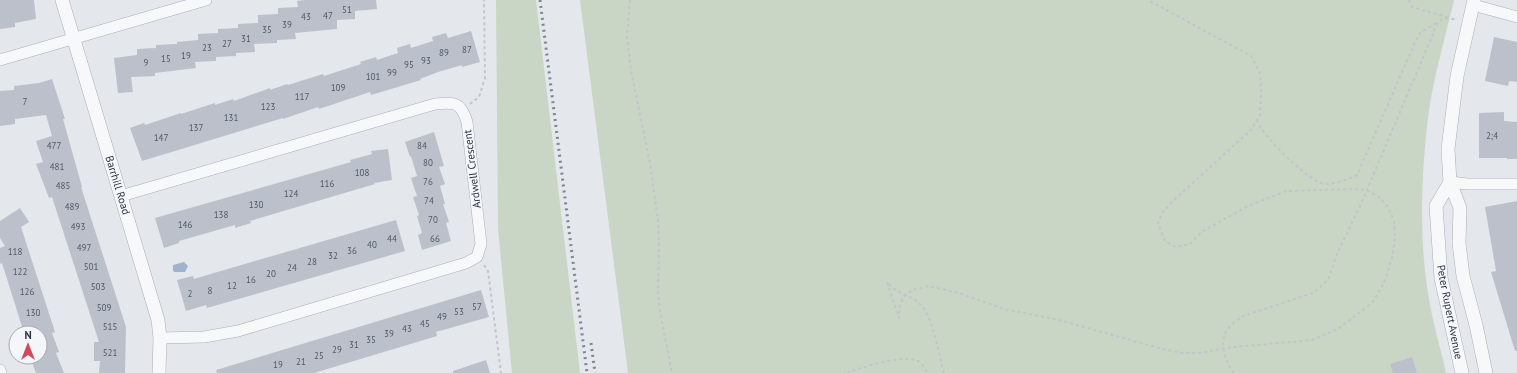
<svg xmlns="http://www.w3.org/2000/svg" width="1517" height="373" font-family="'PT Sans',sans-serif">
<rect width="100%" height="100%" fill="#e4e7ec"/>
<path fill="#c9d6c5" d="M496,0H536L580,373H512L498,229Z
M580,0H1454C1445,39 1433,78 1428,118C1421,173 1419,245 1429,299C1433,324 1441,349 1446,373H628Z"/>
<path fill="#9fb4cc" d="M184,262L188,266L185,272H174L173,270V265Z"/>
<path fill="#bbc0ca" d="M0,0H34L36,19L15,23V27L0,29Z
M305,0H376L377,9L355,11V19L337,20V29L295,33L296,39L277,40V43L254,44L255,52L236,53V56L216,57V61L195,62L196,68L155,73V76L131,77L133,92L118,93L114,58L137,55V49L156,48V45L177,44V42L198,40V34L218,33V29L238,28V24L258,23V15L278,14V8L298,7L297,1Z
M471,31L480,62L462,67V65L438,72L420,79L421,80L371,95L370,92L319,109L318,107L283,119V118L142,161L130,128L144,123L145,125L181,113V114L215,103V105L233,99L234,101L270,88V90L287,84L288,85L323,74L324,76L361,64L360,62L376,57L377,60L398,53L397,48L410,44L411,48L433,41L432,37L446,33L448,38Z
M1494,37L1517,42V82L1509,81L1508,86L1485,81Z
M52,79L65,119H63L82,187H81L126,327L125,373H99L100,361H94V342H99L52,197L49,198L36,164L43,162L36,141L52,136L46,115L15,119V124L0,126V91L14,90V86L39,83Z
M1504,112V121L1517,122V159H1507V158H1479V113Z
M434,132L444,166L439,167L445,184L440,186L445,204H443L449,222L446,223L451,241L422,250L418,235L422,233L417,216L419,215L413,197L417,196L411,178L417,176L411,156L410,157L405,142Z
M388,149L392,180L374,183L375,184L270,215L250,221L251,223L235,228V225L179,241V243L164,248L155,218L351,162L350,160L372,154L371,151Z
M1517,201V351H1515L1491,272L1496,271L1485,207Z
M20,208L29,222L21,227L55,332L52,333L59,352L56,353L64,373H36L30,357H40V333H24L2,263L0,264V248L5,246L0,238V221Z
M396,220L405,251L228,302L207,308L206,305L186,311L177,280L193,276L194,279L214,273Z
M481,290L489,317L436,332L437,336L314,373H217L216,370Z
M1412,357L1417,373H1393L1390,364Z
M486,360L490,373H453V371Z"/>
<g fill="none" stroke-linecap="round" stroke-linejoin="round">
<g stroke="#a9aeb7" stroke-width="12">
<path id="minor" d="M1473,5L1517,17
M0,60L206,0
M1450,182L1467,184H1517
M121,196L435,104C455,102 461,102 467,122L481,244L477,257L466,263L238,331L204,337L160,338
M0,370L1,373"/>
</g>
<g stroke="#a9aeb7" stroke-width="14">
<path id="tertiary" d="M62,0L158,320L160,338L159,373
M1474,0L1457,76L1448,149L1450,182L1460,208L1459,243L1463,276L1476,325L1486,373
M1450,182L1436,206L1441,278L1462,373"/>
</g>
<path stroke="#c2c5cb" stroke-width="2" stroke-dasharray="3 3" stroke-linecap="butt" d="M630,0L627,37L631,71L650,163L658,220L659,250L658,291L660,311L672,373
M1409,0L1412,7L1447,17
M470,104L479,97L485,78L484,0
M1257,120C1258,123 1259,126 1261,128C1269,141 1310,183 1325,184C1335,184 1349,179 1357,175L1416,40L1420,33L1436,23
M484,265L488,271L501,373
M847,373C863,367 902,354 918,361C922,363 925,369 928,373
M944,373C939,355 933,316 920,304C914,297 903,295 896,290C893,288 890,285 887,282L899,318L900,306L903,298L912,290L928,286L959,293L1004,309L1059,320L1159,348L1181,353H1201L1224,348L1312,340L1338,329L1372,303L1384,283L1392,258L1395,238L1394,220L1387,206L1379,197L1367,190L1353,189L1286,191L1248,206L1203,231L1190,244L1176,247L1165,241L1158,224L1162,213L1175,199L1250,131L1260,115L1261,93L1260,73L1251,56L1148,0
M1234,373C1226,363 1220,346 1225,334C1228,326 1237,320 1243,316L1313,293L1328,280L1337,254L1361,204L1433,34C1437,19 1442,16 1457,20"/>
<use href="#minor" stroke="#f7f8fa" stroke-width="11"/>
<use href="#tertiary" stroke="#f7f8fa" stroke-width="13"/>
<path stroke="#7d8696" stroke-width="3" stroke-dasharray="2 4" stroke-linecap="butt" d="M540,0L587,373
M591,343L595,373"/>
</g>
<g text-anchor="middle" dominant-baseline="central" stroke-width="3" stroke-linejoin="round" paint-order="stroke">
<g font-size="9" fill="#4f5766">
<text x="347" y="9">51</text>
<text x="328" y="15">47</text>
<text x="306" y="16">43</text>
<text x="287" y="24">39</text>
<text x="267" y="29">35</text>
<text x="246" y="38">31</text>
<text x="227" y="43">27</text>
<text x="207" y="47">23</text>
<text x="467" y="49">87</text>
<text x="444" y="52">89</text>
<text x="186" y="55">19</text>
<text x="166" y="58">15</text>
<text x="426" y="60">93</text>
<text x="146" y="62">9</text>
<text x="409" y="64">95</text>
<text x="392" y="72">99</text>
<text x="373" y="76">101</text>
<text x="338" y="87">109</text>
<text x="302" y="96">117</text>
<text x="25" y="101">7</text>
<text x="268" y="106">123</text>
<text x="231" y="117">131</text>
<text x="196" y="127">137</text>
<text x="1492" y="135">2;4</text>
<text x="161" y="137">147</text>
<text x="54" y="145">477</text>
<text x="422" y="145">84</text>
<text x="428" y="162">80</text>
<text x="57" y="166">481</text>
<text x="362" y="172">108</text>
<text x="428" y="181">76</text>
<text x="327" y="183">116</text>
<text x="63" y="185">485</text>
<text x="291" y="193">124</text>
<text x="429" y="200">74</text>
<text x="256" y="204">130</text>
<text x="72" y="206">489</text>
<text x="221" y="214">138</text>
<text x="433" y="219">70</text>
<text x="185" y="224">146</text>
<text x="78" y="226">493</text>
<text x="392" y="238">44</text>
<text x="435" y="238">66</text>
<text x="372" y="244">40</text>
<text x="84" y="247">497</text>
<text x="352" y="250">36</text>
<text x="15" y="251">118</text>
<text x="333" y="255">32</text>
<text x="312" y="261">28</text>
<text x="91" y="266">501</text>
<text x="292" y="267">24</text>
<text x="20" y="271">122</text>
<text x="271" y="273">20</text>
<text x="251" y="279">16</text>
<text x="232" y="285">12</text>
<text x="98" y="286">503</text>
<text x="210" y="290">8</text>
<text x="27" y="291">126</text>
<text x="190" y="293">2</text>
<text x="477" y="306">57</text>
<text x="104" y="307">509</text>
<text x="459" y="311">53</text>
<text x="33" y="312">130</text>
<text x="442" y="316">49</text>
<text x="425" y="323">45</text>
<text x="110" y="326">515</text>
<text x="407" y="328">43</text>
<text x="389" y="333">39</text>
<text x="371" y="339">35</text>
<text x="354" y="344">31</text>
<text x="337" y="349">29</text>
<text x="110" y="352">521</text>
<text x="319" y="355">25</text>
<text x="301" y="361">21</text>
<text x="278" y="364">19</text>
</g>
<g font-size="11" fill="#2b3445" stroke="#f4f6f9">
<text transform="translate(472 169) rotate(-97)">Ardwell Crescent</text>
<text transform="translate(118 185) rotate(73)">Barrhill Road</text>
<text transform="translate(1450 312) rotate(79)">Peter Rupert Avenue</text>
</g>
</g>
<g transform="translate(28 345)"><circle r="19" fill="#f4f6f9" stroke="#a4a8b1"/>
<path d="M0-3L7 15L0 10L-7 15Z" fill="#d1495b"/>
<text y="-6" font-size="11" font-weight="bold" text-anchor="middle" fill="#2b3445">N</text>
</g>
</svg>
